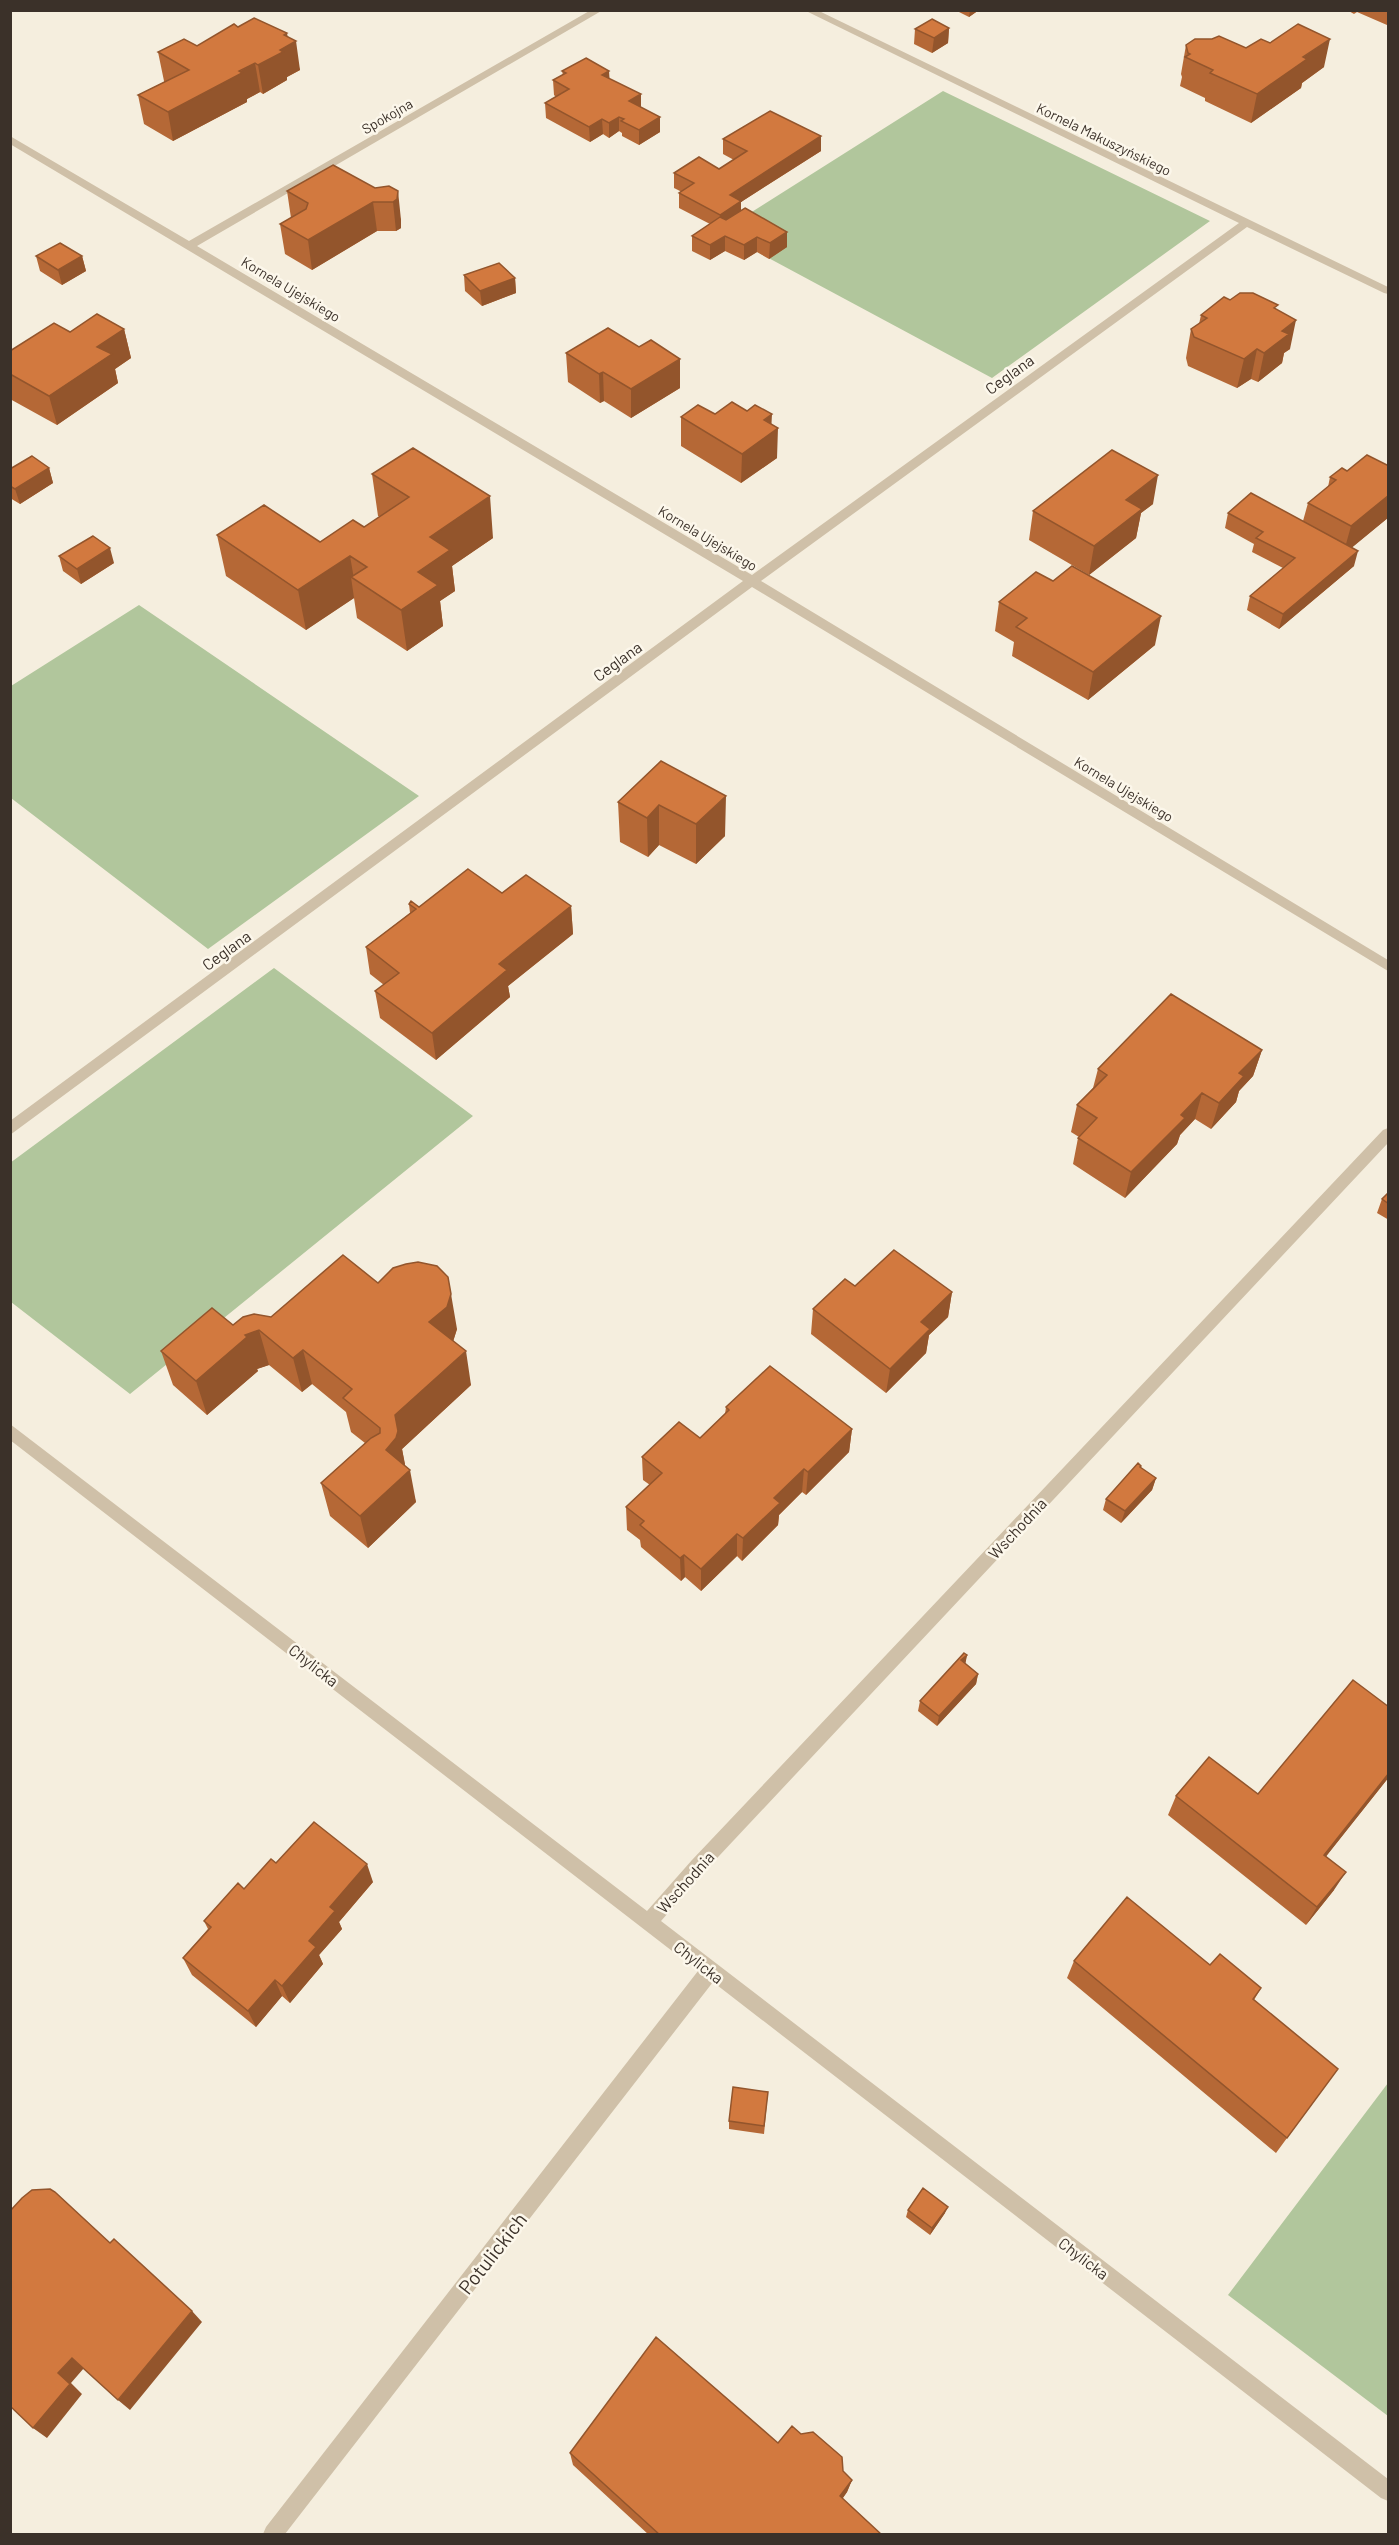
<svg xmlns="http://www.w3.org/2000/svg" width="1399" height="2545" font-family="Barlow,sans-serif">
<rect width="100%" height="100%" fill="#f5eede"/>
<path fill="#b1c69c" d="M943,91L1210,221L992,378L720,232Z
M139,605L419,796L208,949L11,798V686Z
M274,968L473,1116L130,1394L11,1302L10,1163Z
M1388,2083V2416L1228,2295Z"/>
<g fill="none" stroke-linecap="round" stroke-linejoin="round">
<path fill="#cfc0a8" fill-rule="evenodd" d="M591,10H603L197,246L752,575L1239,223L804,10H817L1388,287V294L1384,293L1247,227L761,581L1388,960V971L752,587L10,1135V1121L743,581L10,144V136L189,241Z
M1388,1128V1143L704,1872L661,1921L1388,2479V2501L1381,2498L713,1982L285,2534H263L266,2527L698,1971L10,1440V1424L647,1911L692,1860L1383,1130Z"/>
</g>
<path fill="#b56836" d="M955,10H979L969,17Z
M1347,10H1389V24L1387,25L1357,12L1354,14Z
M238,27L288,36L300,70L287,77V80L263,94L260,92L247,99V102L173,141L144,124L138,95L164,82V81L158,52L197,46Z
M949,28L948,43L932,53L914,44L915,29Z
M1186,45L1246,48L1324,67L1302,83L1301,88L1251,123L1205,101V98L1180,86L1182,77L1181,74Z
M562,71L610,79L641,107L660,132L639,145L622,136V133L619,131L609,138L603,134L590,142L546,118L545,103L556,97L554,95L553,80L563,75Z
M723,139L821,151L741,202V211L787,247L769,259L757,252L744,260L725,251L710,260L692,251V236L710,224L679,208V193L682,192L674,188V173L719,169L734,160L723,154Z
M389,186L401,220V228L396,231H377L312,270L285,254L280,224L291,218L287,191L375,188Z
M36,256H82L86,271L62,285L40,271Z
M464,275L515,278L516,293L482,306L465,291Z
M1230,300L1277,310L1290,349L1284,353L1282,363L1258,382L1251,379L1237,388L1188,366L1186,358L1191,329L1199,324L1201,315Z
M124,329L131,358L115,369L118,383L57,425L10,399V351L70,332Z
M566,353L680,388L631,418L604,401L600,403L568,382Z
M715,414L771,425L777,458L741,483L681,446V417Z
M1389,466V517L1352,547L1354,566L1279,629L1247,610L1250,596L1283,568L1252,552L1254,544L1225,528L1228,513L1303,521L1308,503L1328,487L1330,477L1347,471Z
M49,468L53,483L20,504L10,498V469Z
M372,474L493,538L452,566L455,591L440,601L443,626L407,651L357,618L354,598L306,630L226,576L217,535L320,542L364,527L380,517L378,516Z
M1153,504L1141,513L1136,538L1089,575L1029,540L1033,511Z
M59,556L114,563L81,584L63,571Z
M1053,581L1155,645L1088,700L1012,656L1014,642L995,631L999,602Z
M661,761L725,836L696,864L659,845L648,857L620,842L618,802Z
M502,893L571,906L573,934L508,986L510,997L436,1060L380,1018L375,991L384,985L370,974L366,947L410,913L409,904L419,907Z
M1262,1050L1253,1076L1239,1091L1236,1102L1211,1129L1195,1119L1180,1135L1177,1144L1125,1198L1073,1164L1078,1138L1079,1137L1071,1132L1077,1105L1093,1088L1098,1069Z
M1389,1192V1220L1377,1213L1382,1199Z
M378,1283L457,1329L453,1341L471,1385L402,1449L405,1466L416,1502L368,1548L330,1516L321,1483L365,1443L351,1432L346,1412L312,1384L302,1392L269,1365L257,1369L258,1371L207,1415L173,1385L161,1351L233,1325L271,1317Z
M855,1286L952,1292L948,1317L929,1335L926,1353L886,1393L811,1334L813,1309Z
M726,1407L852,1429L849,1452L806,1495L802,1492L779,1515L778,1525L742,1561L737,1556L701,1591L685,1577L681,1581L641,1547L640,1540L627,1530L626,1507L650,1485L643,1480L642,1457L700,1438L725,1414Z
M1141,1466V1468L1156,1478L1152,1490L1121,1523L1103,1510L1106,1499Z
M967,1655L965,1663L978,1674L976,1684L937,1726L918,1711L920,1701Z
M1389,1707V1777L1326,1856L1334,1890L1306,1925L1168,1815L1176,1796L1258,1794Z
M276,1863L373,1882L339,1922L342,1929L319,1955L323,1964L290,2003L282,1996L256,2027L192,1975L183,1958L208,1929L204,1921Z
M1074,1961L1210,1965L1261,1988L1254,2000L1287,2138L1276,2153L1067,1978Z
M768,2092L764,2134L729,2129V2121Z
M908,2210L945,2213L930,2235L906,2217Z
M778,2443L843,2471L852,2480L847,2492L842,2499L882,2535H649L573,2465L570,2453Z"/>
<path fill="#93552c" d="M970,10H979L969,17Z
M949,28L948,43L932,53L934,38Z
M287,33L289,45L296,41L300,70L287,77V80L263,94L258,65L280,50L284,35Z
M1330,39L1324,67L1302,83L1301,88L1251,123L1257,94L1303,57Z
M255,63L260,92L247,99V102L173,141L168,112Z
M609,71L610,86L602,75Z
M641,94V109L629,101Z
M619,117V131L609,138V123Z
M660,117V132L639,145V130Z
M602,119L603,134L590,142L589,127Z
M821,136V151L741,202V216L719,230L720,215L730,195Z
M398,191L401,220V228L396,231L393,202Z
M373,202L377,231L312,270L308,240Z
M787,232V247L769,259L770,243Z
M725,236V251L710,260V245Z
M757,237V252L744,260V245Z
M82,256L86,271L62,285L58,270Z
M515,278L516,293L482,306L480,291Z
M1296,320L1290,349L1284,353L1282,363L1258,382L1264,353L1282,331Z
M124,329L131,358L115,369L118,383L57,425L49,396L97,347Z
M1257,349L1251,379L1237,388L1244,359Z
M680,359V388L631,418V389Z
M603,372L604,401L600,403L599,374Z
M772,414L771,433L778,428L777,458L741,483L742,454L764,420Z
M49,468L53,483L20,504L15,489Z
M1158,475L1153,504L1141,513L1136,538L1089,575L1094,546L1126,500Z
M1389,495V517L1343,555L1351,526Z
M490,496L493,538L452,566L455,591L440,601L443,626L407,651L401,610L418,572L430,537Z
M110,548L114,563L81,584L77,569Z
M1358,551L1354,566L1279,629L1283,614Z
M350,556L354,579L351,577L354,598L306,630L298,590Z
M1161,616L1155,645L1088,700L1093,672Z
M726,796L725,836L696,864V824Z
M659,805V845L648,857L647,818Z
M571,906L573,934L508,986L510,997L436,1060L432,1033L499,964Z
M1262,1050L1253,1076L1239,1091L1236,1102L1211,1129L1219,1103L1239,1073Z
M1202,1093L1195,1119L1180,1135L1177,1144L1125,1198L1131,1172L1181,1115Z
M952,1292L948,1317L929,1335L926,1353L886,1393L890,1369L921,1322Z
M451,1294L457,1329L453,1342L429,1322Z
M259,1330L269,1365L257,1369L258,1371L207,1415L196,1381L245,1335Z
M303,1350L312,1384L302,1392L293,1358Z
M466,1351L471,1385L402,1449L405,1464L403,1472L386,1450L395,1415Z
M852,1429L849,1452L806,1495L808,1472Z
M804,1469L802,1492L779,1515L778,1525L742,1561L743,1538L774,1498Z
M410,1470L416,1502L368,1548L360,1516Z
M1156,1478L1152,1490L1121,1523L1125,1511Z
M737,1534V1556L701,1591V1569Z
M684,1555L685,1577L681,1581L680,1558Z
M967,1655L965,1666L961,1660Z
M978,1674L976,1684L937,1726L939,1716Z
M1389,1773V1777L1313,1873L1324,1855Z
M367,1864L373,1882L339,1922L342,1929L319,1955L323,1964L290,2003L282,1986L330,1907Z
M1346,1872L1334,1890L1306,1925L1317,1907Z
M275,1980L282,1996L256,2027L248,2011Z
M948,2207L945,2213L930,2235L932,2228Z
M192,2311L202,2322L130,2410L118,2400Z
M72,2358L84,2368L71,2383L82,2394L47,2438L33,2428L58,2373Z
M852,2480L847,2492L836,2508L840,2496Z"/>
<path fill="#d2793f" stroke="#93552c" stroke-width="1.5" d="M254,18L287,33L284,35L296,41L280,50L283,52L258,65L255,63L239,71L242,73L168,112L138,95L189,70L158,52L184,39L197,46L234,24L238,27Z
M932,19L949,28L934,38L915,29Z
M1298,24L1330,39L1303,57L1307,59L1257,94L1210,73L1213,70L1185,57L1190,54L1188,53L1186,45L1195,39H1212L1219,36L1246,48L1261,39L1270,43Z
M586,58L609,71L602,75L641,94L629,101L660,117L639,130L621,121L624,119L619,117L609,123L602,119L589,127L545,103L569,89L553,80L566,73L562,71Z
M770,111L821,136L730,195L741,201L720,215L679,193L694,183L674,173L699,157L719,169L747,151L723,139Z
M333,165L375,188L389,186L398,191L397,199L393,202H373L308,240L280,224L306,209L308,203L287,191Z
M745,208L787,232L770,243L757,237L744,245L725,236L710,245L692,236L720,217L726,220Z
M60,243L82,256L58,270L36,256Z
M499,263L515,278L480,291L464,275Z
M1240,293H1253L1278,305L1274,308L1296,320L1282,331L1289,334L1264,353L1257,349L1244,359L1194,337L1191,329L1207,318L1201,315L1224,297L1230,300Z
M97,314L124,329L97,347L112,354L49,396L10,374V351L54,323L70,332Z
M608,328L639,347L651,340L680,359L631,389L603,372L599,374L566,353Z
M732,402L747,411L755,405L772,414L764,420L778,428L742,454L681,417L698,405L715,414Z
M413,448L490,496L430,537L450,550L418,572L438,585L401,610L351,577L367,567L350,556L298,590L217,535L264,505L320,542L353,520L364,527L409,497L372,474Z
M1112,450L1158,475L1126,500L1142,509L1094,546L1033,511Z
M1367,455L1389,466V495L1351,526L1308,503L1336,480L1330,477L1342,468L1347,471Z
M32,456L49,468L15,489L10,486V469Z
M1251,493L1358,551L1283,614L1250,596L1295,558L1256,538L1263,532L1228,513Z
M93,536L110,548L77,569L59,556Z
M1072,566L1161,616L1093,672L1016,627L1027,618L999,602L1036,572L1053,581Z
M661,761L726,796L696,824L659,805L647,818L618,802Z
M468,869L502,893L526,875L571,906L499,964L507,970L432,1033L375,991L399,973L366,947L416,909L409,904L411,901L419,907Z
M1171,994L1262,1050L1239,1073L1244,1076L1219,1103L1202,1093L1181,1115L1185,1118L1131,1172L1078,1138L1097,1118L1077,1105L1107,1075L1098,1069Z
M1389,1192V1204L1382,1199Z
M894,1250L952,1292L921,1322L930,1329L890,1369L813,1309L845,1279L855,1286Z
M343,1255L378,1283L393,1268L406,1264L418,1262L437,1266L448,1277L451,1294L447,1307L429,1322L466,1351L395,1415L398,1431L396,1438L386,1450L410,1470L360,1516L321,1483L371,1438L380,1433V1428L343,1398L352,1389L303,1350L293,1358L259,1330L245,1335L247,1337L196,1381L161,1351L212,1308L233,1325L243,1317L254,1314L271,1317Z
M770,1366L852,1429L808,1472L804,1469L774,1498L780,1503L743,1538L737,1534L701,1569L684,1555L680,1558L640,1525L644,1521L626,1507L662,1473L642,1457L679,1422L700,1438L729,1410L726,1407Z
M1138,1463L1141,1466L1140,1467L1156,1478L1125,1511L1106,1499Z
M964,1653L967,1655L961,1660L978,1674L939,1716L920,1701Z
M1353,1680L1389,1707V1773L1324,1855L1346,1872L1317,1907L1176,1796L1209,1757L1258,1794Z
M314,1822L367,1864L330,1907L335,1911L309,1941L316,1947L282,1986L275,1980L248,2011L183,1958L211,1927L204,1921L238,1883L244,1889L271,1859L276,1863Z
M1127,1897L1210,1965L1220,1954L1261,1988L1253,1999L1338,2069L1287,2138L1074,1961Z
M733,2087L768,2092L764,2126L729,2121Z
M923,2188L948,2207L932,2228L908,2210Z
M50,2189L55,2192L110,2243L114,2239L192,2311L118,2400L72,2358L58,2373L70,2384L33,2428L10,2406V2211L22,2198L32,2190Z
M656,2337L778,2443L792,2426L801,2434L813,2432L842,2457L843,2471L852,2480L840,2496L882,2535H660L570,2453Z"/>
<g text-anchor="middle" dominant-baseline="central" stroke-width="5" stroke-linejoin="round" paint-order="stroke">
<g font-size="14" fill="#3b3129" stroke="#fcf7eb">
<text transform="translate(387 116) rotate(-30)">Spokojna</text>
<text transform="translate(1104 139) rotate(26)">Kornela Makuszyńskiego</text>
<text transform="translate(291 289) rotate(31)">Kornela Ujejskiego</text>
<text transform="translate(708 538) rotate(31)">Kornela Ujejskiego</text>
<text transform="translate(1124 789) rotate(31)">Kornela Ujejskiego</text>
</g>
<g font-size="16" fill="#3b3129" stroke="#fcf7eb">
<text transform="translate(1009 374) rotate(-36)">Ceglana</text>
<text transform="translate(617 661) rotate(-36)">Ceglana</text>
<text transform="translate(226 950) rotate(-36)">Ceglana</text>
<text transform="translate(1017 1528) rotate(-47)">Wschodnia</text>
<text transform="translate(314 1665) rotate(38)">Chylicka</text>
<text transform="translate(685 1882) rotate(-48)">Wschodnia</text>
<text transform="translate(699 1962) rotate(38)">Chylicka</text>
<text transform="translate(1084 2258) rotate(37)">Chylicka</text>
</g>
<g font-size="20" fill="#3b3129" stroke="#fcf7eb">
<text transform="translate(492 2253) rotate(-52)">Potulickich</text>
</g>
</g>
<rect width="1399" height="2545" fill="none" stroke="#3b3129" stroke-width="24"/>
</svg>
